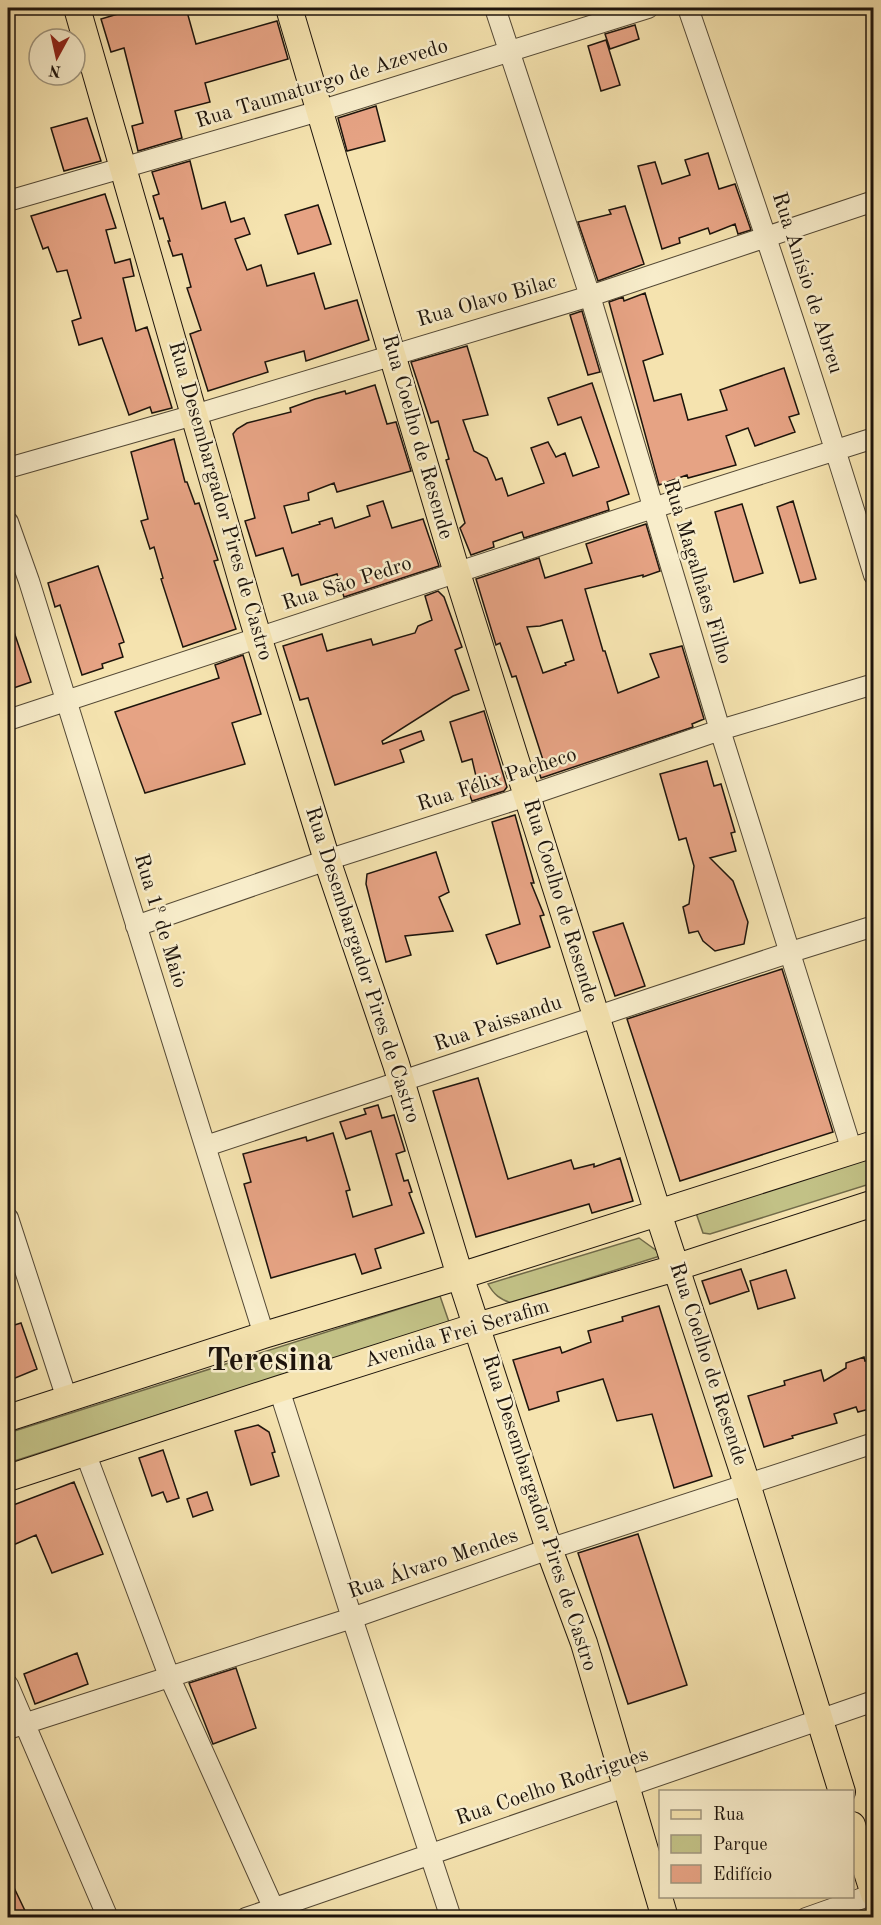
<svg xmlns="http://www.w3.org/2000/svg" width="881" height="1925" font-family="'Old Standard TT',serif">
<rect width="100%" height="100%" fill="#f5e3af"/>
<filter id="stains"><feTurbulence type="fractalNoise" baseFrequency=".00333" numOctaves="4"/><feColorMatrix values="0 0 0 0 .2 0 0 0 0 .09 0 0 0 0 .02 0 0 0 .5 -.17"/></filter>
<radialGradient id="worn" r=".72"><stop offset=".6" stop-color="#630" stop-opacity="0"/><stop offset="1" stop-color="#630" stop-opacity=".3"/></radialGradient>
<path fill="#c2c186" stroke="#706a49" stroke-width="1.5" d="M873,1154V1183L710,1234L703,1233L696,1213Z
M639,1238L657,1251L660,1256L511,1303C500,1299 494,1295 488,1284Z
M440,1296L449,1322L8,1463V1433Z"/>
<path fill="#e6a384" stroke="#1d140c" stroke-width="1.5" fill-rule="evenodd" d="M138,8H186L196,44L277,21L288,59L205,83L210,102L175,111L182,138L138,151L132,126L143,123L124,48L111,52L101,19Z
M635,25L639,39L610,49L605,34Z
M606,40L620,85L601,91L588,46Z
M376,106L385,141L347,151L338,118Z
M87,118L101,161L64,171L51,128Z
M708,153L719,189L735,184L751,230L738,234L735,224L710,234L708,228L679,238L680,243L662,249L638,166L655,162L662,184L690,175L685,160Z
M190,161L202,209L225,202L231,222L244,218L250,234L235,239L247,270L261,265L267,286L314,273L325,309L357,300L369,340L306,361L304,351L265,362L268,372L208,391L190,334L201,330L187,288L191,287L182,254L173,256L168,241H170L163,218L160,219L153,196L159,194L152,172Z
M105,194L116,228L106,230L115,263L130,259L134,276L123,278L136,331L147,327L172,408L152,413L150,407L129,415L102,338L79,345L72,321L81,318L67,270L57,272L48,247L43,249L31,216Z
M318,205L331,244L298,254L285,215Z
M625,206L644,264L598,281L578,222L611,214L609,210Z
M645,293L663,354L643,361L654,401L681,394L688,420L727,410L720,390L784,368L799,414L789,417L795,432L755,446L748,428L726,436L736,465L688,478L687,475L659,485L609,302L623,297L624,301Z
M582,311L600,372L588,375L570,315Z
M467,346L488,415L463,420L474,451L487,458L496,480L502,478L508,496L544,483L531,448L548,442L556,457L565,453L573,476L599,467L581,417L558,425L548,398L592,383L629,494L607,502L609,510L524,538L522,532L493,542L494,547L471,555L460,528L465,523L446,460L449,459L438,421L431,423L411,362Z
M375,385L387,424L396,422L411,471L337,492L334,483L308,493L309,500L284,506L292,533L320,524L319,522L332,518L335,528L370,516L367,506L383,501L392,528L423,519L439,566L344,597L337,574L301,585L298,574L292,576L283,548L256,556L245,521L255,518L233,434L237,429L247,423L291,412L290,408L315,399L345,391L346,394Z
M174,439L185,482H187L195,504L199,503L218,560L214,561L236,629L183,647L161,579L163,578L154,547L150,549L141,521L148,519L131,452Z
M793,501L816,579L800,583L777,507Z
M742,504L763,573L734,582L715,512Z
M646,524L660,571L643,577V575L585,589L603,651H605L618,693L659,677L650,654L682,646L704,719L692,724L693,727L541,778L536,762L543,760L516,676L512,677L500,643L496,645L476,579L539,558L545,578L592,563L586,544ZM562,620L574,660L565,663L566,665L543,673L527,627L540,626Z
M98,566L124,642L119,644L123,657L102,664L103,668L82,675L60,605L55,607L48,583Z
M438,591L444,597L462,647L455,650L469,690L453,696L382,741L383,744L421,731L424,740L400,750L404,762L335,785L308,698L300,700L283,646L322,634L327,651L371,639L373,645L415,633L418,626L432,620L425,596Z
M8,620H10L31,682L8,690Z
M243,655L261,714L232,723L245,764L145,793L115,712L219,678L215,665Z
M484,711L507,787L504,791L472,801L467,788L478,785L472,759L462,762L450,722Z
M707,761L714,786L721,784L735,832L731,833L736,851L710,858L733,881L748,922L744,944L715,951L703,941L698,931L689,933L683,907L689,904L694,866L686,838L679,840L660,774Z
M515,815L534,883H531L544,915L540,916L550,947L497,964L486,935L520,924L492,822Z
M436,852L449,892L439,897L453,931L405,936L411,955L386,962L366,884L367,874Z
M623,923L645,986L615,996L593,932Z
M782,969L833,1132L680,1181L627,1019Z
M478,1078L508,1179L571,1160L574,1169L594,1164V1167L620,1158L633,1201L592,1213L589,1204L476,1237L433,1091Z
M378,1105L382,1118L394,1115L405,1151L396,1154L404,1181L408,1180L412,1192L409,1193L424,1233L375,1249L381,1268L362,1274L355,1254L271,1278L244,1184L251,1182L243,1154L306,1137L307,1141L333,1133L350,1190L346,1191L353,1217L392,1205L371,1131L346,1139L340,1122L366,1114L364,1109Z
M741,1269L749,1291L710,1304L702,1281Z
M786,1270L795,1298L758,1309L750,1281Z
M659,1306L712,1476L674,1488L652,1414L617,1421L603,1379L557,1392L559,1401L529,1410L513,1360L560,1347L562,1353L591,1342L588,1331L623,1321L622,1317Z
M21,1323L37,1369L8,1381V1327Z
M864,1357L865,1361L873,1359V1408L858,1412L856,1407L834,1414L837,1423L792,1436L793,1438L764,1447L748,1396L785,1385L784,1381L821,1370L824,1381L846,1368V1363Z
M258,1425L269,1432L275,1452L272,1453L279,1476L251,1485L235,1431Z
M163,1450L179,1498L167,1502L163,1492L152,1496L139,1458Z
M74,1482L103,1554L52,1573L36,1535L11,1546L8,1538V1507Z
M207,1492L213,1510L193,1517L187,1499Z
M638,1534L687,1685L628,1704L578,1553Z
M77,1653L88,1684L35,1704L24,1674Z
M236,1668L256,1728L213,1744L189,1683Z
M8,1875L28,1917H8Z"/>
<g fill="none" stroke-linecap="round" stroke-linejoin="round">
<g stroke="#534835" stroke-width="22">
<path id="minor" d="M495,8L590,296L720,730L852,1151
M688,8C753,196 816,384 874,575
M8,201L319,111L648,8
M8,468L194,415L590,296L874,201
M8,522L29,581L264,1335
M8,720L653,508L874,438
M136,926L327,860L527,796L720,730L874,684
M206,1146L791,952L874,926
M8,1218L67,1399
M279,1389L352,1618L451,1918
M85,1452L169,1676L278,1918
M8,1685L108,1918
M8,1729L352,1618L549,1549L874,1443
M246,1918L874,1701
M806,1918L874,1894"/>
</g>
<g stroke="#1d140c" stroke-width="28">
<path id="major" d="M77,8L253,620L327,860L396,1064L460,1276L549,1549L584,1643L665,1918
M289,8L457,573L658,1213L747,1484L842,1792
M8,1418L264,1335L460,1276L874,1144
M8,1478L279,1389L477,1326L665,1271L874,1203
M852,1825L874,1894"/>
</g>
<use href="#minor" stroke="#f8edcb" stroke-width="20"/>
<use href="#major" stroke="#f5e3af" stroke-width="26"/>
</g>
<g text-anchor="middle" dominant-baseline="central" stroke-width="5" stroke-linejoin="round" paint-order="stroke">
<g font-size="21" fill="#1d140c" stroke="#f8edcb">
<text transform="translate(322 84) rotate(-17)">Rua Taumaturgo de Azevedo</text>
<text transform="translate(807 283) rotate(72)">Rua Anísio de Abreu</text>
<text transform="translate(487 301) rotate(-16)">Rua Olavo Bilac</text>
<text transform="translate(417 437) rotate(74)">Rua Coelho de Resende</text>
<text transform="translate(220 501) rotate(74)">Rua Desembargador Pires de Castro</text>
<text transform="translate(697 572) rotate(73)">Rua Magalhães Filho</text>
<text transform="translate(347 584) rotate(-18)">Rua São Pedro</text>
<text transform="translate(497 780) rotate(-18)">Rua Félix Pacheco</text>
<text transform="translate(560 901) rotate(73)">Rua Coelho de Resende</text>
<text transform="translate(160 921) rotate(73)">Rua 1º de Maio</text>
<text transform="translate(362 965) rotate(72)">Rua Desembargador Pires de Castro</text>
<text transform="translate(498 1024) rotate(-19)">Rua Paissandu</text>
<text transform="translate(457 1334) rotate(-17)">Avenida Frei Serafim</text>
<text transform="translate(708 1364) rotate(72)">Rua Coelho de Resende</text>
<text transform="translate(539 1513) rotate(72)">Rua Desembargador Pires de Castro</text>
<text transform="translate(433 1564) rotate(-19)">Rua Álvaro Mendes</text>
<text transform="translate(552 1787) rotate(-19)">Rua Coelho Rodrigues</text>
</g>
<g font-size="33" font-weight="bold" fill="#1d140c" stroke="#f8edcb">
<text x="270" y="1361">Teresina</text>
</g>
</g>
<rect width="881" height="1925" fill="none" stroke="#f5e3af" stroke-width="30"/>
<rect x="9" y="9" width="863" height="1907" fill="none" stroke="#1d140c" stroke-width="3"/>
<rect x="15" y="15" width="851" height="1895" fill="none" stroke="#1d140c" stroke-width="1.5"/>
<rect x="659" y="1790" width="195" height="108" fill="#f8edcb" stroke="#a0967f" stroke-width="1.5"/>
<rect x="671" y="1810" width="30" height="9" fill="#f5e3af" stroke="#a0967f" stroke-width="1.5"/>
<text x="713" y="1820" font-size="18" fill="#1d140c">Rua</text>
<rect x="671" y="1835" width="30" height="18" fill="#c2c186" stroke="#a0967f" stroke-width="1.5"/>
<text x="713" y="1850" font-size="18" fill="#1d140c">Parque</text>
<rect x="671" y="1865" width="30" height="18" fill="#e6a384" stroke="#a0967f" stroke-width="1.5"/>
<text x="713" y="1880" font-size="18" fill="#1d140c">Edifício</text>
<g transform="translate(57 57) rotate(188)"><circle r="28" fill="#f8edcb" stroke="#a0967f" stroke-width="1.5"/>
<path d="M0-4.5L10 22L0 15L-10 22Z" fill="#8f2418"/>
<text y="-9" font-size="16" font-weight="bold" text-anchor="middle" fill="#1d140c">N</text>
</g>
<rect width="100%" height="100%" filter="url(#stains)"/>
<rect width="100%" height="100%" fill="url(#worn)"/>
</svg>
